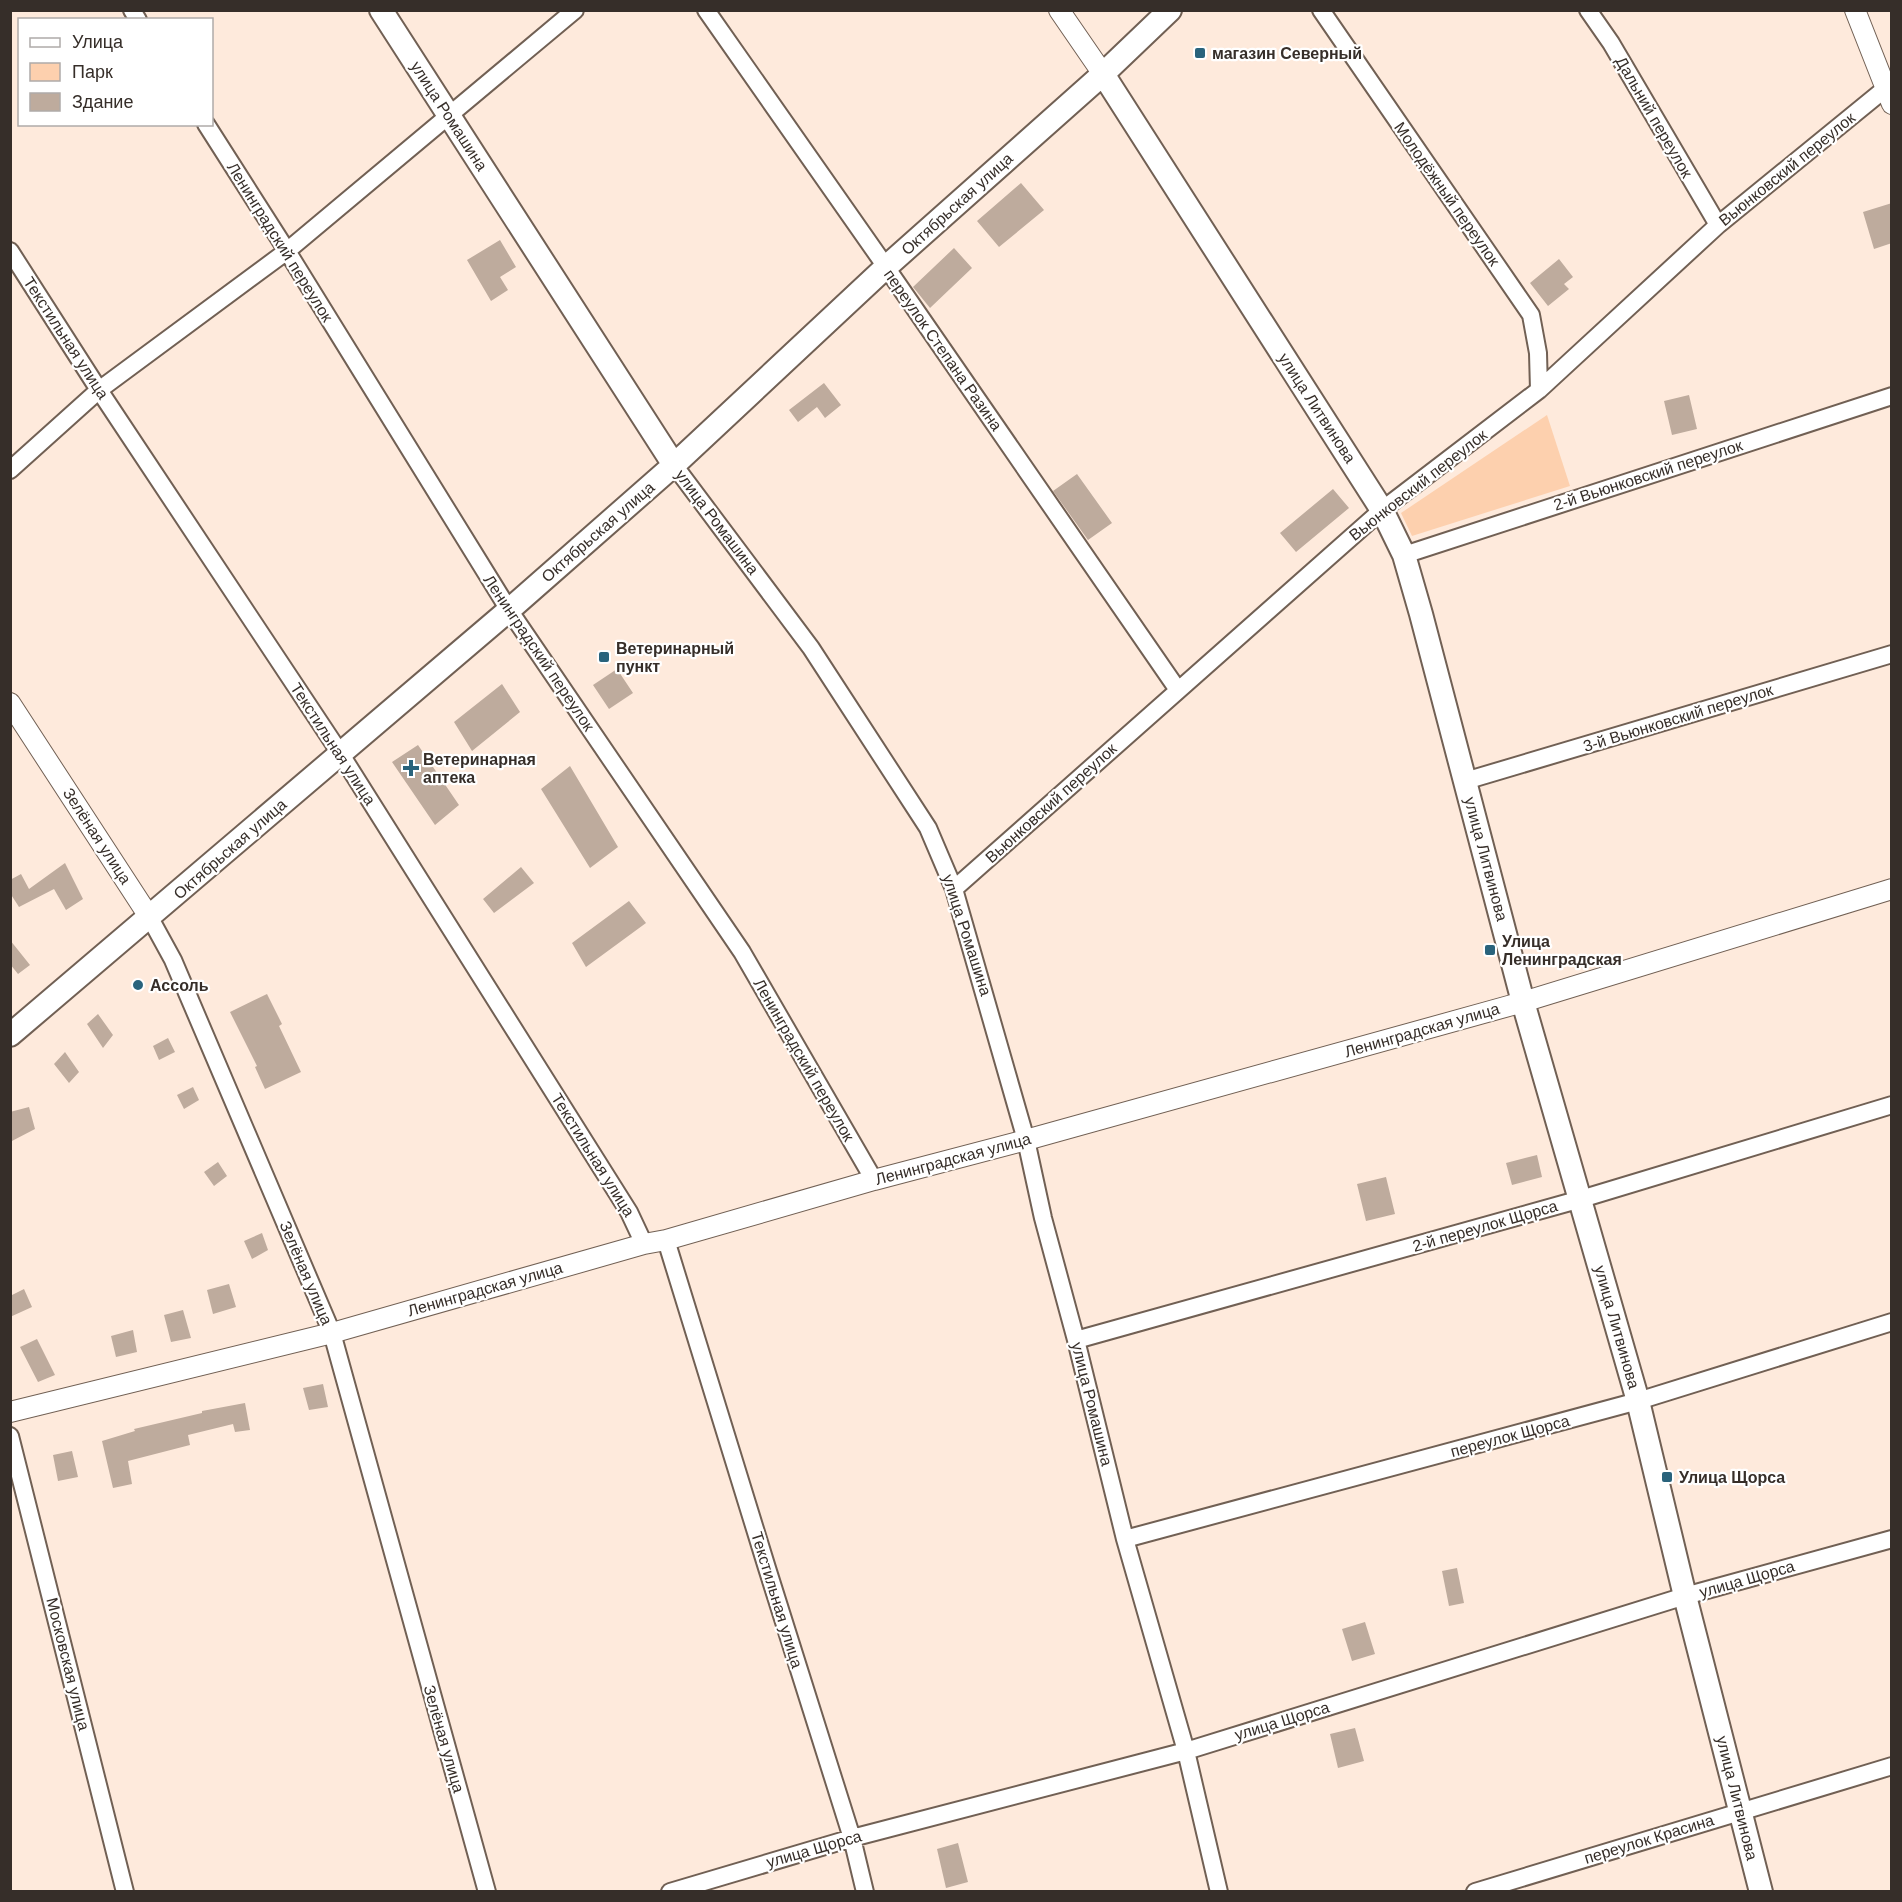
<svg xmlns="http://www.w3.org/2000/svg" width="1902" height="1902" font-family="Arial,sans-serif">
<rect width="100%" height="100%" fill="#feeadc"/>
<path fill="#fdd0ae" d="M1547,415L1570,486L1412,536L1401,513Z"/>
<path fill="#beab9d" d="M1021,183L1044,210L999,247L977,221Z
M1892,203V243L1874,249L1863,212Z
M500,240L516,267L500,277L508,290L491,301L467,260Z
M954,248L972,268L930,308L913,287Z
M1559,259L1573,277L1564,284L1569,289L1548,306L1530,283Z
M824,383L841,405L825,418L817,407L798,422L789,410Z
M1689,395L1697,429L1672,435L1664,401Z
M1077,474L1112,523L1088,540L1053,491Z
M1333,489L1349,508L1296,552L1280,533Z
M617,669L633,693L609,709L593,685Z
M502,684L520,712L472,751L454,722Z
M418,745L459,805L435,825L392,762Z
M570,766L618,847L590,868L541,789Z
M65,863L83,899L66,910L54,889L19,907L10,893V880L21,874L29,889Z
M521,867L534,883L494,913L483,899Z
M629,901L646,923L586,967L572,943Z
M10,940L30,965L18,974L10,964Z
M267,994L282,1024L279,1026L301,1072L265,1089L255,1067L257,1066L230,1012Z
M98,1014L113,1035L103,1048L87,1024Z
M168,1038L175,1052L159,1060L153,1046Z
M65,1052L79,1072L69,1083L54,1064Z
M193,1087L199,1100L184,1109L177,1095Z
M29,1107L35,1129L10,1142V1112Z
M1537,1155L1542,1177L1512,1185L1506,1163Z
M218,1162L227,1176L214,1186L204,1172Z
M1386,1177L1395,1214L1366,1221L1357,1184Z
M262,1233L268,1250L252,1259L244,1241Z
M229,1284L236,1307L213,1314L207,1290Z
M24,1289L32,1307L10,1317V1296Z
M183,1310L191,1338L171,1342L164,1315Z
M133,1330L137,1352L116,1357L111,1336Z
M37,1339L55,1375L38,1382L20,1347Z
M323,1384L328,1407L309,1410L303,1388Z
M245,1403L250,1430L235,1432L233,1424L188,1435L190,1445L128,1461L132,1484L113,1488L102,1441L135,1431L134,1429L202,1413V1411Z
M72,1451L78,1477L58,1481L53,1455Z
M1457,1568L1464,1603L1449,1606L1442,1571Z
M1365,1622L1375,1654L1352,1661L1342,1629Z
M1355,1728L1364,1761L1338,1768L1330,1734Z
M958,1843L968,1882L946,1888L937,1849Z"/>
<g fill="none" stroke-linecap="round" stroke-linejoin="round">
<g stroke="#716054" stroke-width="20">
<path id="minor" d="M132,10L138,20
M706,10L886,267L1178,690
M1321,10L1531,315L1538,353L1539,390
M1588,10L1611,43L1718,225
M206,124L287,251L509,610L742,952L874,1180
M10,251L99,390L340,753L629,1212L644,1244
M674,465L811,648L928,828L954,889L1026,1140L1043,1218L1076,1340L1125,1539L1186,1751L1219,1892
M10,470L99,390L287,251L575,10
M1404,555L1892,396
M1465,781L1892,654
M954,889L1382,510L1539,390L1718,225L1886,88
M150,918L173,960L332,1333L487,1892
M666,1240L767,1568L852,1838L865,1892
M1076,1340L1581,1199L1892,1105
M10,1436L125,1892
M1125,1539L1638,1401L1892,1322
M670,1892L852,1838L1186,1751L1685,1596L1892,1539
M1475,1892L1892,1766"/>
</g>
<g stroke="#716054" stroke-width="22">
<path id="tertiary" d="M1059,10L1103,74
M1855,10L1892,104
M10,703L150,918
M10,1412L332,1333L644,1244L666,1240L874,1180L1026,1140L1523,1002L1892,889"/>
</g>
<g stroke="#716054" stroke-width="26">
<path id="secondary" d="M381,10L674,465
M1103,74L1382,510L1404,555L1421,614L1523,1002L1638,1401L1685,1596L1761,1892
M10,1035L509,610L674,465L886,267L1103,74L1170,10"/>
</g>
<use href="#minor" stroke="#fff" stroke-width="16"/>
<use href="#tertiary" stroke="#fff" stroke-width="20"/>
<use href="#secondary" stroke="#fff" stroke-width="22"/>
</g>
<g fill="#29637c" stroke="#fff" stroke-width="2">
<rect x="1194" y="47" width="12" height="12" rx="3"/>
<rect x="598" y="651" width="12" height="12" rx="3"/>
<path d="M408 759h6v6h6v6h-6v6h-6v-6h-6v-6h6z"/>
<rect x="1484" y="944" width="12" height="12" rx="3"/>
<circle cx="138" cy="985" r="6"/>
<rect x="1661" y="1471" width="12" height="12" rx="3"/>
</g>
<g text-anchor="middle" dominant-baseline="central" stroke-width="4.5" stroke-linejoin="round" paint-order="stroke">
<g font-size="16" font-weight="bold" fill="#362e29" stroke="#fff" text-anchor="start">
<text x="1212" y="53">магазин Северный</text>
<text x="616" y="648">Ветеринарный<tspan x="616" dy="18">пункт</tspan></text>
<text x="423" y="759">Ветеринарная<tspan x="423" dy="18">аптека</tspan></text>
<text x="1502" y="941">Улица<tspan x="1502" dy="18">Ленинградская</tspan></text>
<text x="150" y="985">Ассоль</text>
<text x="1679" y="1477">Улица Щорса</text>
</g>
<g font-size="16" fill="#362e29" stroke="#fff">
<text transform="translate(449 116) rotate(57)">улица Ромашина</text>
<text transform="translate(1654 117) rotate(60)">Дальний переулок</text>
<text transform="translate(1787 169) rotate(-39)">Вьюнковский переулок</text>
<text transform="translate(1447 194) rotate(55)">Молодёжный переулок</text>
<text transform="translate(957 204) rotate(-42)">Октябрьская улица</text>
<text transform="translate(280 242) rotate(58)">Ленинградский переулок</text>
<text transform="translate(66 338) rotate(57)">Текстильная улица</text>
<text transform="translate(943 350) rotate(55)">переулок Степана Разина</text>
<text transform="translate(1317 408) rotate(57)">улица Литвинова</text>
<text transform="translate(1648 475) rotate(-18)">2-й Вьюнковский переулок</text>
<text transform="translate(1418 485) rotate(-38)">Вьюнковский переулок</text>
<text transform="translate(717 522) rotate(53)">улица Ромашина</text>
<text transform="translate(598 532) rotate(-41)">Октябрьская улица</text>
<text transform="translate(539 653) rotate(56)">Ленинградский переулок</text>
<text transform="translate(1678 718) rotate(-17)">3-й Вьюнковский переулок</text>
<text transform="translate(333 744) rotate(57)">Текстильная улица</text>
<text transform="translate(1051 803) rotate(-42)">Вьюнковский переулок</text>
<text transform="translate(97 836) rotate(57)">Зелёная улица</text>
<text transform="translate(230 849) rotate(-41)">Октябрьская улица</text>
<text transform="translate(1486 859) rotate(75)">улица Литвинова</text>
<text transform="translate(967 935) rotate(72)">улица Ромашина</text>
<text transform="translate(1422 1030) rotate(-16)">Ленинградская улица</text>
<text transform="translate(804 1060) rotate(60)">Ленинградский переулок</text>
<text transform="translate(593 1155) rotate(58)">Текстильная улица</text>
<text transform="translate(953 1159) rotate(-15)">Ленинградская улица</text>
<text transform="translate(1485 1226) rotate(-16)">2-й переулок Щорса</text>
<text transform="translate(306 1273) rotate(67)">Зелёная улица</text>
<text transform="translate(485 1289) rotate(-16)">Ленинградская улица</text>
<text transform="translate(1617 1327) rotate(74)">улица Литвинова</text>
<text transform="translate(1092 1404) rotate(76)">улица Ромашина</text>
<text transform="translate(1510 1436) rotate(-15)">переулок Щорса</text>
<text transform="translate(1747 1579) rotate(-16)">улица Щорса</text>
<text transform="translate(777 1600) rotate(73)">Текстильная улица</text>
<text transform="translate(68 1664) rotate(76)">Московская улица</text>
<text transform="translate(1282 1721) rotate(-17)">улица Щорса</text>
<text transform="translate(444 1739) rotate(74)">Зелёная улица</text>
<text transform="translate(1737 1798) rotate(76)">улица Литвинова</text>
<text transform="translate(1649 1839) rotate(-17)">переулок Красина</text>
<text transform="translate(814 1849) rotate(-16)">улица Щорса</text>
</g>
</g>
<rect width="1902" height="1902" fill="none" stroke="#362e29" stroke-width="24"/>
<rect x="18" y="18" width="195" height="108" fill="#ffffff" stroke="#afaba9" stroke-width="1.5"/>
<rect x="30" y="38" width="30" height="9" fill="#ffffff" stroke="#afaba9" stroke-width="1.5"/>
<text x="72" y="48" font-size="18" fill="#362e29">Улица</text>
<rect x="30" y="63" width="30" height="18" fill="#fdd0ae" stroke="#afaba9" stroke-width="1.5"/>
<text x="72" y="78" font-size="18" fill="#362e29">Парк</text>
<rect x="30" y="93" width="30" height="18" fill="#beab9d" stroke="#afaba9" stroke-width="1.5"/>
<text x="72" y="108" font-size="18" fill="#362e29">Здание</text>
</svg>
